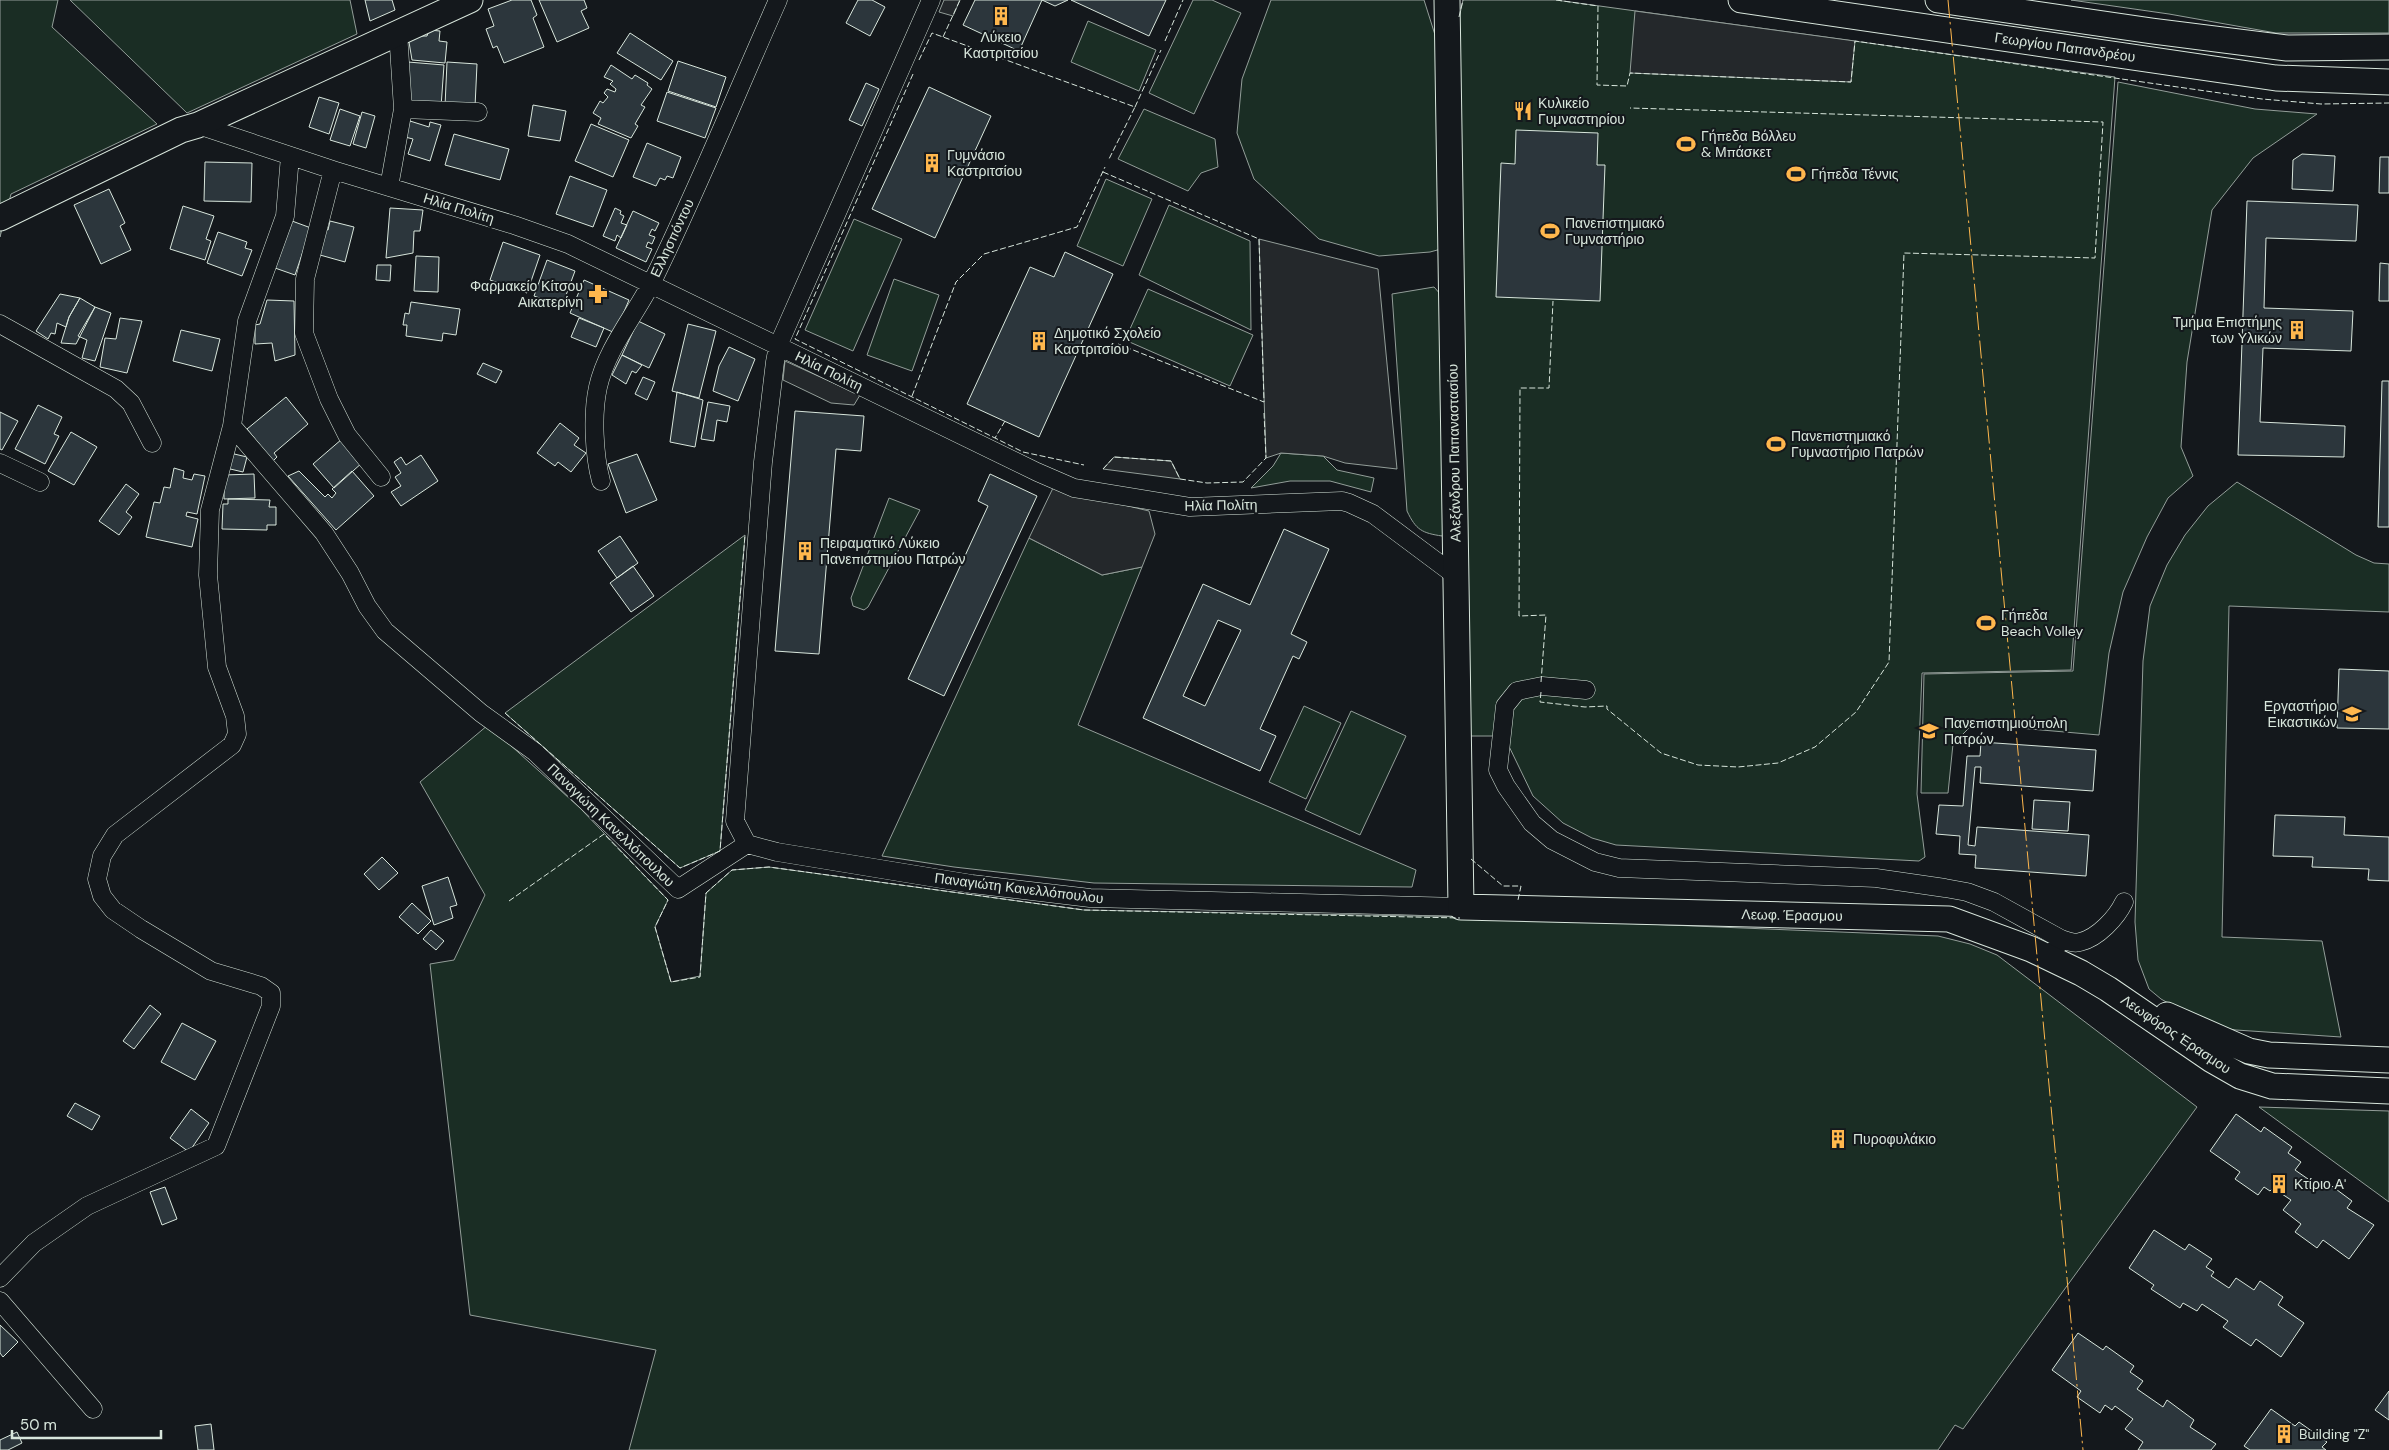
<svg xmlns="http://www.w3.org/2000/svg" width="2389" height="1450" font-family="'DM Sans',sans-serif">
<rect width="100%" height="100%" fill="#14181c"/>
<path fill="#1a2d24" stroke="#939e99" d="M0,0H58L52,27L157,124L11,194L0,237Z
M70,0H350L357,34L187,113Z
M1193,0H1212L1241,13L1194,114L1149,93Z
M1271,0H1424L1436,38L1441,249L1430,252L1379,256L1319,239L1254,179L1237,133L1242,79Z
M1463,0H1556L2115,77L2071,670L1922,673L1917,794L1925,857L1919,861L1616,845L1592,838L1563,823L1533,796L1504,736H1469L1458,23Z
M2071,0H2389V33H2276L2169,14Z
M1088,21L1156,50L1139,91L1071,62Z
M2118,82L2255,109L2317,114L2253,158L2212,210L2187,362L2181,447L2193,476L2168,498L2147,537L2123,592L2109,653L2099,735L1973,724L1953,744L1948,793H1921L1924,674L2073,671Z
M1144,109L1215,139L1218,167L1201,173L1188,191L1118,159Z
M1106,179L1152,199L1123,266L1077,246Z
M1169,205L1250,241L1251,330L1139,275Z
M854,219L902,239L853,351L805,330Z
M894,279L939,295L912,371L867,355Z
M1434,287L1442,296L1447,527L1442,536C1422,533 1416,530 1407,511L1392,294Z
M1148,289L1253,335L1230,386L1125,340Z
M1281,453L1323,456L1337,470L1374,478L1371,492L1330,481H1290L1251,488L1273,466Z
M2237,482L2356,555L2374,563L2389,564V612L2229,606L2222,937L2322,941L2341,1037L2236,1030L2209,1026L2161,999L2149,989L2138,960L2135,922L2143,661L2150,606L2167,565L2185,535L2208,506Z
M889,498L920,510L868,607L864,610L853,606L851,598Z
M745,535L720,851L680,868L505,713Z
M1029,538L1102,575L1142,567L1078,725L1416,870L1412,887L1094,883L954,867L882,856Z
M1304,706L1341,723L1306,799L1269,782Z
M1351,711L1406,736L1360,835L1305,810Z
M488,725L580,808L668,900L655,927L671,982L700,976L706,893L732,870L769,867L1084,910L1474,917L1938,936L1970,944L1997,955L2197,1107L1963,1429L1955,1425L1938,1450H629L656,1350L470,1315L430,964L454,960L485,895L420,782Z
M2259,1107L2389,1111V1202Z"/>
<path fill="#24282b" stroke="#939e99" d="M944,0H960L953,16L939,12Z
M1635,11L1855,41L1851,82L1630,73Z
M1259,239L1378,269L1397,469L1345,463L1323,456L1281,453L1266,458Z
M785,361L860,395L854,405L831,403L783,380Z
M1114,457L1171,461L1180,479L1103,469Z
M1053,488L1149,511L1155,534L1142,567L1102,575L1029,538Z"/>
<path fill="#2c363c" stroke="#d8e6dc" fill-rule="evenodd" d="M365,0H392L395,10L370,21Z
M512,0H531L537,15L533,18L544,47L504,63L497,46L493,48L486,29L494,26L488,9Z
M539,0H584L587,8L581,11L589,28L557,42Z
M858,0H872L885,7L870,36L846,23Z
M975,0H1068L1055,6L1042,0L1019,51L963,25Z
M1071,0H1166L1149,36Z
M429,30L440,31L439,41L447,42L445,63L412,60L408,36H427Z
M630,33L673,61L661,80L617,53Z
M678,61L726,77L716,107L668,91Z
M408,62L444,65L441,107L405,105Z
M447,62L477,64L475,107L445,106Z
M611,65L632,79L635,75L648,83L647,85L652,89L641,105L645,107L635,124L638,126L631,138L598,124L601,118L593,113L600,101L603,103L608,97L604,93L607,89L615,92L616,89L610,84L613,81L604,77Z
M866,83L879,89L862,126L849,120Z
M929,87L991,116L935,238L872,209Z
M667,92L716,108L705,138L657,121Z
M319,97L339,103L329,134L309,127Z
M533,105L566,111L560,141L528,136Z
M340,109L360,116L350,146L330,140Z
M362,112L375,116L366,148L353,144Z
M410,121L429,127L430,122L441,125L430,161L408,154L413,139L405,137Z
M591,124L629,140L613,177L575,161Z
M1516,130L1598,133L1597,165H1605L1600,301L1496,297L1501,163L1515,164Z
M454,134L509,149L500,180L445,165Z
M647,143L681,157L673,178L667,176L665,180L660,178L656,186L633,177Z
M2302,154L2335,156L2333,191L2292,189L2293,160Z
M2380,157H2389V193H2379Z
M205,162L252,163L251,202L204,201Z
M570,176L607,190L593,227L556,214Z
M109,189L125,223L120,226L131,250L101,264L74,205Z
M2247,201L2358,205L2356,241L2266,238L2264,308L2353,311L2351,351L2263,348L2260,422L2345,426L2344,457L2238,455Z
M183,206L214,216L206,239L211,241L205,260L170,249Z
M390,208L423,210L420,231H414L413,253L386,258Z
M615,208L621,211L620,214L624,216L621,223L627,225L621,238L617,235L615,241L603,236Z
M633,211L659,223L655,231L652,229L649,235L655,237L652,244L648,242L646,247L652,249L646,262L616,248Z
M292,221L311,228L295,275L275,268Z
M330,221L354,227L345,262L320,255L322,228L328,230Z
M218,232L247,242L245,248L252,250L242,276L207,263Z
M503,242L540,255L527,293L490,280Z
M1065,252L1113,274L1039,437L967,404L1030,267L1054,277Z
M416,256L439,257L438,292L414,291Z
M547,260L575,271L562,306L534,296Z
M2380,263L2389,264V301H2379Z
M377,265H391L390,281L376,280Z
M584,280L629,300L615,333L570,313Z
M60,294L80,298L69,317L66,327L57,323L55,334L51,333L48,339L36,331Z
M80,298L95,307L76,344L61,343L69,317Z
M267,300L294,301L295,355L275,361L272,343L255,344V325L260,324Z
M411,302L460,309L456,335L443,333L442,341L406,336L407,325H403L405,313L409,314Z
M95,307L111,313L95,361L82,358L87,340L78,336Z
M120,318L142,321L127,373L100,367L105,338L116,339Z
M579,318L604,328L596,347L571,337Z
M638,321L665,334L649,368L622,355Z
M688,324L716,331L699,398L672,391Z
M181,330L220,339L212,371L173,361Z
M729,347L755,359L738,401L713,391L719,366Z
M622,355L642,365L636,373L632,371L626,384L612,375Z
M483,363L502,371L496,383L477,374Z
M643,377L655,382L647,400L635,394Z
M2382,381H2389V527H2378Z
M677,392L703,400L695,447L670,442Z
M286,397L308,424L274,453L277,457L273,461L247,429Z
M708,402L730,406L727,422L717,420L714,441L701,439Z
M38,405L62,417L54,434L59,436L45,464L15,449Z
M795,411L864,416L861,451L836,449L819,654L775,651Z
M0,412L18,421L2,450L0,449Z
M560,423L579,438L574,445L586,453L571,472L558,462L555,466L537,453Z
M71,432L97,447L74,485L48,471Z
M342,439L363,462L334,488L313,464Z
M230,453L247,457L243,472L226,468Z
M637,454L657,500L626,513L608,464Z
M421,455L438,481L401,506L391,492L401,486L395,477L401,473L394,462L401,457L406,465Z
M174,468L184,471L183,478L192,480L194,474L205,476L197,514L187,512L186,516L198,519L192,547L146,537L154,502L160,503L164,487L170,488Z
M299,471L325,497L328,494L332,498L336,493L332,489L352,471L374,496L336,530L288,476Z
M254,474L255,498L224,499V475Z
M990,474L1037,496L944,696L908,679L988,506L978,501Z
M126,484L139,494L126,512L132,517L119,535L99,521Z
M228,499L270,500L269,507H276V525H267V530L222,529L223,504H228Z
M1284,529L1329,549L1291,634L1307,642L1299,659L1293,656L1260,729L1276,736L1260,771L1143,718L1203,584L1250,605ZM1218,620L1241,630L1205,706L1183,696Z
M620,536L638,563L617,578L598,551Z
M633,566L654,596L631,612L610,583Z
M2339,669L2389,671V729L2337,728Z
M1981,742L2096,750L2093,791L1980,783L1981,767H1975L1968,845L1975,846L1977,827L2089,835L2086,876L1975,868L1976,855L1959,854L1960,836L1936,834L1939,805L1963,806L1967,756H1980Z
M2034,800L2070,802L2068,831L2032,829Z
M2275,815L2345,817L2344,835L2389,837V881L2368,880L2369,869L2312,867L2313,857L2273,856Z
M382,857L398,873L379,890L364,874Z
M448,877L457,905L450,907L453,918L434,925L422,886Z
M412,903L431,921L418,934L399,917Z
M431,930L444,941L436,950L423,939Z
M150,1005L161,1014L134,1049L123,1041Z
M182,1023L216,1041L195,1080L161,1062Z
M75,1103L100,1116L92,1130L67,1116Z
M191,1109L209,1123L189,1152L170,1138Z
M2236,1114L2261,1132L2264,1127L2292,1147L2288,1153L2301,1162L2295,1170L2321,1188L2325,1181L2352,1201L2347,1208L2374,1225L2349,1259L2323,1240L2317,1248L2295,1232L2301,1224L2283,1210L2291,1200L2273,1188L2270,1191L2264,1187L2258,1195L2235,1179L2240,1172L2210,1151Z
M1838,1133L1845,1139L1839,1145L1832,1139Z
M165,1187L177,1219L162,1225L150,1192Z
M2154,1230L2185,1250L2189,1244L2212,1259L2206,1267L2214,1272L2211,1276L2229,1288L2236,1278L2254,1290L2260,1281L2283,1297L2278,1305L2304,1323L2281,1357L2256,1339L2251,1346L2223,1327L2228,1321L2202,1304L2197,1311L2183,1303L2180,1308L2151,1289L2154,1285L2129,1268Z
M0,1325L18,1342L3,1357L0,1353Z
M2078,1333L2103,1350L2106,1346L2134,1366L2130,1372L2143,1381L2137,1389L2163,1407L2167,1400L2194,1420L2190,1427L2216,1444L2211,1450H2138L2143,1442L2125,1429L2133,1419L2115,1406L2112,1410L2105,1405L2100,1413L2077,1397L2081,1391L2052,1370Z
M2389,1391V1420L2375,1410Z
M2271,1409L2295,1426L2299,1422L2327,1442L2322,1447L2326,1450H2250L2244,1446Z
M211,1424L214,1450H198L195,1426Z
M17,1432L22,1443L8,1450H0V1440Z"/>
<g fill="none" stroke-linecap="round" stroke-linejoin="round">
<g stroke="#d8e6dc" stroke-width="19">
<path id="street" d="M398,32L403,109
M198,125L333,170L514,225L568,244L1037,472L1074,488L1190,507L1342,501L1349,503L1373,514L1456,576
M290,156L285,216L247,321L232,426L324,533L350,573L367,606L385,631L481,713L535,752L678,889L747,844L777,852L972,884L1090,898L1461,907
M333,170L305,279L304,333L329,399L347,435L381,477
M389,187L403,109L478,112
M0,324L116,389L131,403L152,443
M0,463L40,482
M601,481C594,455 592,414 598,387C607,347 637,313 655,276C699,186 737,92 778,0
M1586,690L1542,686L1517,691L1505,706L1498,770L1506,786L1532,823L1552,840L1595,862L1619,868L1876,878L1945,888L1967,892L1994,902L2061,939L2050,958
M747,844L735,821L763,462L775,362L778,346L931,0
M2061,939C2067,941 2074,944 2080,942C2098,938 2117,917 2124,902
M0,1278L34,1243L87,1206L216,1146L271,1006V993L261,986L211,971L141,929L113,910L102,896L97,879L102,856L115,835L232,745L237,734L235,716L217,667L208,575L210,510L232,426
M0,1301L93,1409"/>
</g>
<g stroke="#d8e6dc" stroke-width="27">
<path id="secondary" d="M1447,0L1461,907L1949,919L2031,949L2081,973L2108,989L2212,1060L2240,1076L2272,1086L2389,1091
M1741,0L2276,78L2389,82
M1938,0L2152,31L2287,48L2389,47
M0,218L181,130L198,125L470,0
M2167,1015L2249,1051L2269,1055L2389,1060"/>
</g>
<use href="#street" stroke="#14181c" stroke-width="18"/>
<use href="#secondary" stroke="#14181c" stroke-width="25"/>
<path stroke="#d8e6dc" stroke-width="1" stroke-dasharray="6 2.5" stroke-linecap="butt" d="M1556,0L1598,6L1597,85L1627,86L1630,73L1851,82L1855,41L2262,99L2321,104L2389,103
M1459,17L1463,0
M943,37L960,0
M1165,41L1183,0
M919,60L932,33L1135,107L1109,159
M913,74L795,339L995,438
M1135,107L1161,50
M1103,172L1259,239L1264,402L1118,344
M912,396L956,282L984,254L1077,227L1105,167
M1005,421L995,438L1023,452L1084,465
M1103,469L1114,457L1171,461L1180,479L1207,483L1243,482L1266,458L1264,413
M1541,682L1546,615L1519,616L1520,388H1549L1553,301
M1541,692L1540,702L1585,707L1607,706V709L1661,753L1698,765L1738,767L1778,763L1815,747L1856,712L1889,662L1904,253L2095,258L2103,122L1630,108
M505,713L680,868L720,851L745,535
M1471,859L1503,886H1521L1518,900
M509,901L604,834L668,900L655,927L671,982L700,977L706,893L732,870L769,867L1084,910L1460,918"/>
<path stroke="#ffb74d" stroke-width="1" stroke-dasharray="18 4 2.5 4" stroke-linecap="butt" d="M1948,0L2083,1450"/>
</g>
<defs>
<g id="building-bare" transform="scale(1.5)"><path d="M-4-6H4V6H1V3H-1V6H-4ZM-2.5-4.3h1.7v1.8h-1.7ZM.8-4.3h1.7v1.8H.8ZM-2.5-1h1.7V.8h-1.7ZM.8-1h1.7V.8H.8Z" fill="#ffb74d" stroke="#14181c" stroke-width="2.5" paint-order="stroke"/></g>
<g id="restaurant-bare" transform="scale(1.5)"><path d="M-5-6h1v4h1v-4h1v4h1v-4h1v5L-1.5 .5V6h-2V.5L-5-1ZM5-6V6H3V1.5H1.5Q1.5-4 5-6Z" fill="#ffb74d" stroke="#14181c" stroke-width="2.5" paint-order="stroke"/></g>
<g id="stadium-bare" transform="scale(1.5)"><path d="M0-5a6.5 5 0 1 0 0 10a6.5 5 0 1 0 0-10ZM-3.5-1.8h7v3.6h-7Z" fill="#ffb74d" stroke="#14181c" stroke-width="2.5" paint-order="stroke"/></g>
<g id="pharmacy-bare" transform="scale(1.5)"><path d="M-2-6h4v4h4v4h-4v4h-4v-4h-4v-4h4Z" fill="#ffb74d" stroke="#14181c" stroke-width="2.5" paint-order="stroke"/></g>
<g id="university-bare" transform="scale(1.5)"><path d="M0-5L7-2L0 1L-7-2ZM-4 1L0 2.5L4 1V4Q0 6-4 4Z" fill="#ffb74d" stroke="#14181c" stroke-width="2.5" paint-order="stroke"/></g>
</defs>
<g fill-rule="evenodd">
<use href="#building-bare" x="1001" y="16"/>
<use href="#restaurant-bare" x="1523" y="111"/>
<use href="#stadium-bare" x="1686" y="144"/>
<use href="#building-bare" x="932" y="163"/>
<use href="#stadium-bare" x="1796" y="174"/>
<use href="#stadium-bare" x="1550" y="231"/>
<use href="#pharmacy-bare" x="598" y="294"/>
<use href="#building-bare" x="2297" y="330"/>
<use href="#building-bare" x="1039" y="341"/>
<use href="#stadium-bare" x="1776" y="444"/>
<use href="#building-bare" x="805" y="551"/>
<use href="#stadium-bare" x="1986" y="623"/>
<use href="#university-bare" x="2352" y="714"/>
<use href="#university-bare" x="1929" y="731"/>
<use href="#building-bare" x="1838" y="1139"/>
<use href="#building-bare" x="2279" y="1184"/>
<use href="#building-bare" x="2284" y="1434"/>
</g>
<g text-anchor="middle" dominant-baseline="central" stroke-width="4" stroke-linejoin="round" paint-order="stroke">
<g font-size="14" fill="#d8e6dc" stroke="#14181c" text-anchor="start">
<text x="1001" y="37" text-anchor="middle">Λύκειο<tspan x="1001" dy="16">Καστριτσίου</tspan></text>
<text x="1538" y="103">Κυλικείο<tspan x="1538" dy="16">Γυμναστηρίου</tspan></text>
<text x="1701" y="136">Γήπεδα Βόλλευ<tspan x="1701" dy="16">&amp; Μπάσκετ</tspan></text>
<text x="947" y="155">Γυμνάσιο<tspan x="947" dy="16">Καστριτσίου</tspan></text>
<text x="1811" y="174">Γήπεδα Τέννις</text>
<text x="1565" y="223">Πανεπιστημιακό<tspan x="1565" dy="16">Γυμναστήριο</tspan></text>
<text x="583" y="286" text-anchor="end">Φαρμακείο Κίτσου<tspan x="583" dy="16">Αικατερίνη</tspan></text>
<text x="2282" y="322" text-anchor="end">Τμήμα Επιστήμης<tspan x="2282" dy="16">των Υλικών</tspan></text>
<text x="1054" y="333">Δημοτικό Σχολείο<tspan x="1054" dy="16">Καστριτσίου</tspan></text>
<text x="1791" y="436">Πανεπιστημιακό<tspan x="1791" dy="16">Γυμναστήριο Πατρών</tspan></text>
<text x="820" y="543">Πειραματικό Λύκειο<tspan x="820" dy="16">Πανεπιστημίου Πατρών</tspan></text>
<text x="2001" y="615">Γήπεδα<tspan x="2001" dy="16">Beach Volley</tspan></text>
<text x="2337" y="706" text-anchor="end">Εργαστήριο<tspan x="2337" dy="16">Εικαστικών</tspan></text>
<text x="1944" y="723">Πανεπιστημιούπολη<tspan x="1944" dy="16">Πατρών</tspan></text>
<text x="1853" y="1139">Πυροφυλάκιο</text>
<text x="2294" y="1184">Κτίριο Α'</text>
<text x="2299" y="1434">Building "Z"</text>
</g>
<g font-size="14" fill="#d8e6dc" stroke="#14181c">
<text transform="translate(2065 47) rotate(8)">Γεωργίου Παπανδρέου</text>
<text transform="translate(459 208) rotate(17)">Ηλία Πολίτη</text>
<text transform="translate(672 238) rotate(-65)">Ελλησπόντου</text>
<text transform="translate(829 371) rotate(26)">Ηλία Πολίτη</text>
<text transform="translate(1454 453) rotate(-91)">Αλεξάνδρου Παπαναστασίου</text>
<text transform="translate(1221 505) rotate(-1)">Ηλία Πολίτη</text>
<text transform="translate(611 825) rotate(44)">Παναγιώτη Κανελλόπουλου</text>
<text transform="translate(1019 888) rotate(7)">Παναγιώτη Κανελλόπουλου</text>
<text transform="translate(1792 915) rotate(1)">Λεωφ. Έρασμου</text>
<text transform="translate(2176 1034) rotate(34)">Λεωφόρος Έρασμου</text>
</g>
</g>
<path d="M12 1430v8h149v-8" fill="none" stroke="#d8e6dc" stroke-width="2.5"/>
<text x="20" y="1430" font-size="15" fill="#d8e6dc" stroke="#14181c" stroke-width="4" paint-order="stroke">50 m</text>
</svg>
